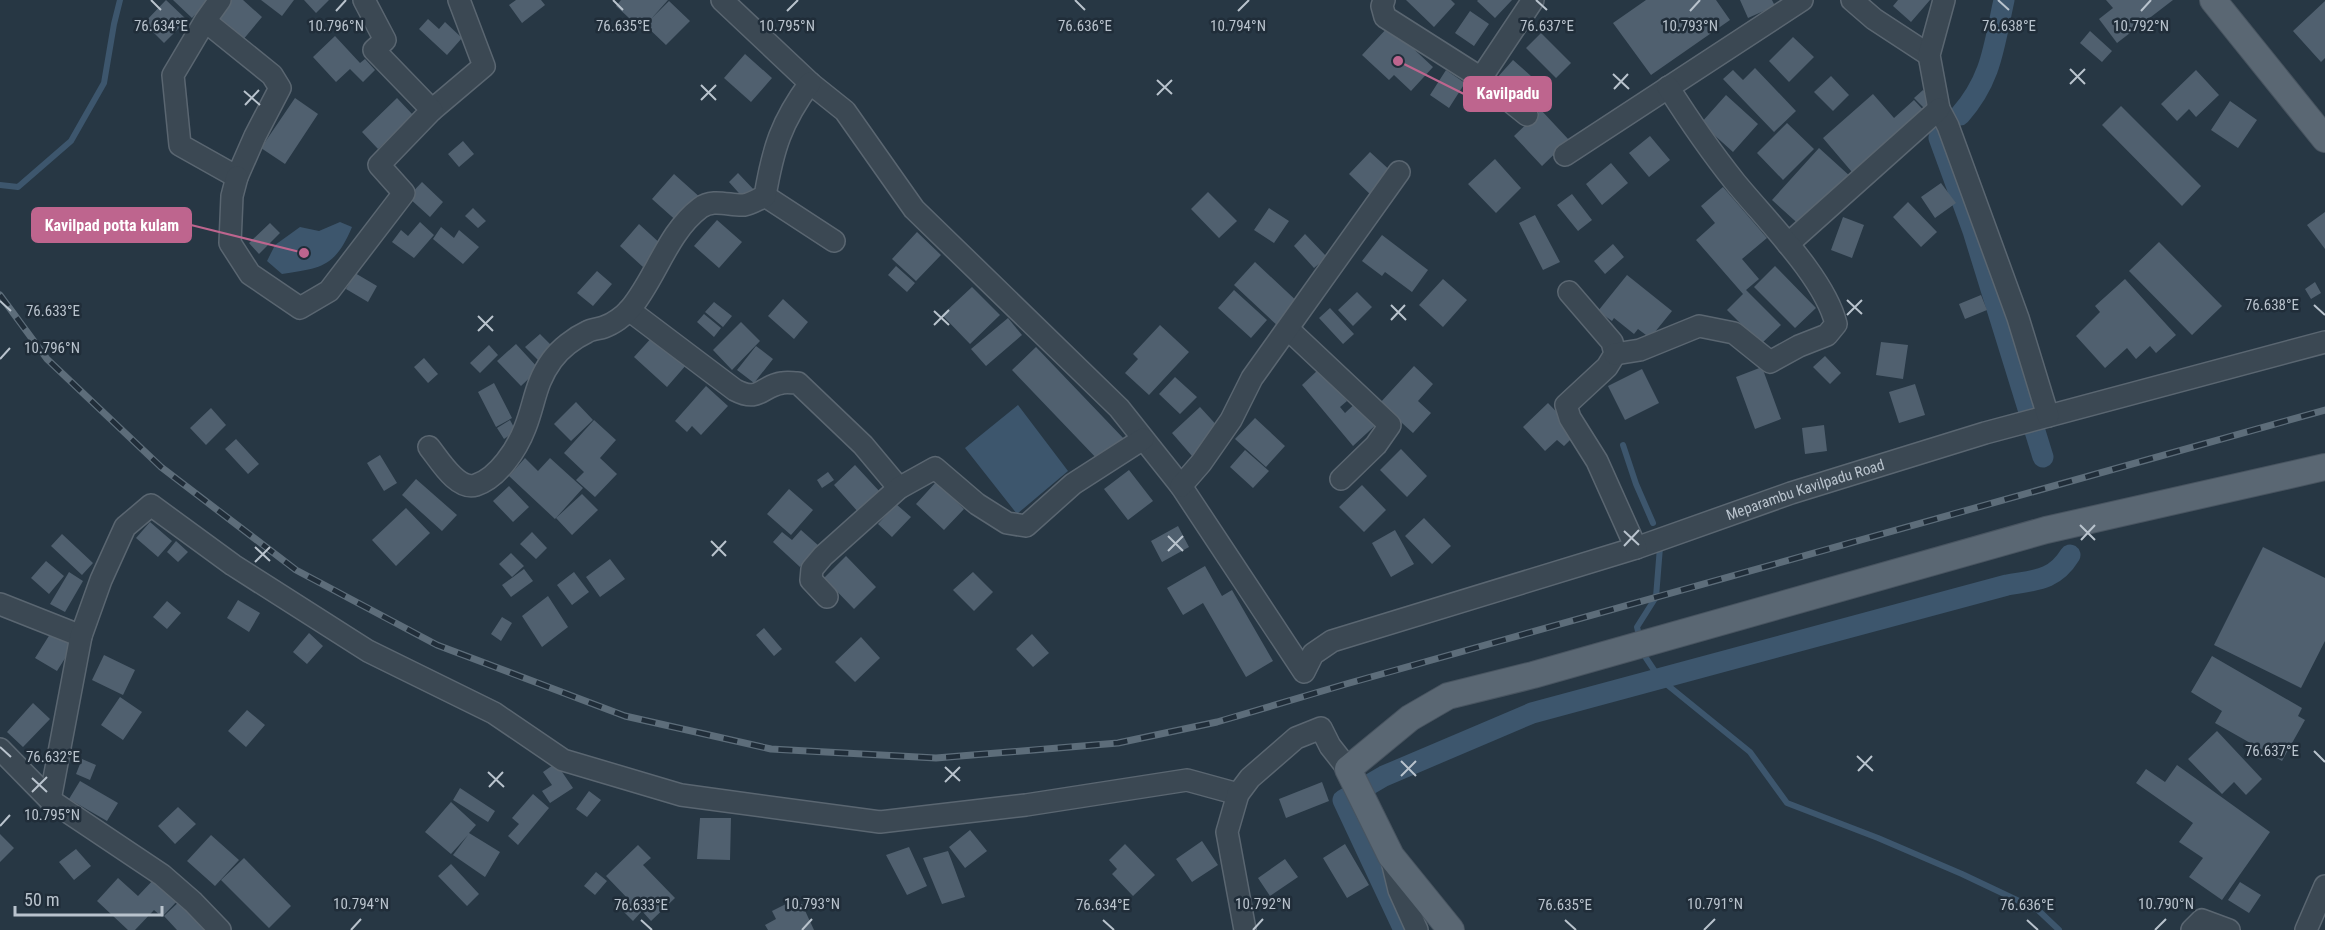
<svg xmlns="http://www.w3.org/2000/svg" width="2325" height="930" font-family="'Roboto Condensed',sans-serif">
<rect width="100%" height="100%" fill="#273744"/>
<path fill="#3d566d" d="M340,222L352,227C335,267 322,268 282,274L267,261L275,245L300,227L319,231Z
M1018,405L1068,471L1017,514L965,448Z"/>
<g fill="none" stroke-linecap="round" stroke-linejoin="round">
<path stroke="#3d566d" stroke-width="6" d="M0,185L18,187L71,141L104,83L114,24L120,0
M1623,445L1636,484L1653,523
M1640,639L1637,627L1656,597L1660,547
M1643,649L1646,658L1660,679L1750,752L1787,803L1878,838L1962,874L2038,910L2059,930"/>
<path stroke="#3d566d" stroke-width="21" d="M1960,115C1992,79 1994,45 2004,0
M1939,138L1973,231L2043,457
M1404,930L1343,800L1384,776L1532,713L2007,585C2035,580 2054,581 2070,555"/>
</g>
<path fill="#50606f" d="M166,0L187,20L164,43L144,23Z
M173,0H209L192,18Z
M230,0H243L262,17L242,41L215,17Z
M261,0H294L282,16Z
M304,0H329L316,13Z
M516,0H541L545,5L522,23L509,5Z
M621,0H668L651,19L669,1L690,21L666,45L645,25L641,29L616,6Z
M1406,0H1451L1455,4L1434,27Z
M1478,0H1512L1495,18L1477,1Z
M1646,0H1716L1730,20L1651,75L1613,23Z
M1740,0H1772L1775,6L1748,18Z
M1898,0H1930L1911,22L1893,6Z
M2106,0H2173L2117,43L2099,19L2113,8Z
M2325,1V58L2321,62L2293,31Z
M1470,11L1489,24L1474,46L1455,33Z
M428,19L439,29L445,22L462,38L447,55L419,29Z
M1389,26L1433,67L1411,91L1394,75L1389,80L1362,55Z
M2090,31L2112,51L2102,62L2080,43Z
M1541,33L1571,63L1556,78L1526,48Z
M335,36L360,63L365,59L375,70L363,82L350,69L336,82L313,57Z
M1793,37L1814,57L1789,82L1769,61Z
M745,54L772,78L751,102L724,78Z
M1513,60L1541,85L1522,105L1495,80Z
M1755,68L1796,111L1774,132L1723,79L1733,70L1743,80Z
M1446,70L1465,83L1449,108L1430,95Z
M2196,70L2219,95L2196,117L2189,109L2177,121L2161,104Z
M1831,76L1849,95L1833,111L1814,92Z
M1923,90L1937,105L1929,113L1914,98Z
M1873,94L1894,118L1914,100L1929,116L1857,178L1823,138Z
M1726,95L1758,124L1733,152L1701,123Z
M295,98L318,114L285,164L261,148Z
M397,98L413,115L378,149L362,132Z
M2230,101L2257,120L2238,148L2211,130Z
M2121,106L2201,186L2182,206L2102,125Z
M1541,110L1569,140L1542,166L1514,136Z
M1787,123L1814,149L1783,180L1757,153Z
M1650,136L1670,160L1649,177L1629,153Z
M463,141L474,154L459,167L448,154Z
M1819,148L1851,177L1804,229L1772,200Z
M1370,152L1393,173L1372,196L1349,174Z
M1495,159L1521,188L1496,213L1468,184Z
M1611,163L1628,183L1602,205L1586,184Z
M738,173L756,192L746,201L729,182Z
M674,174L702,199L680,224L652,199Z
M422,182L443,202L430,217L408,197Z
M1941,183L1956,203L1935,218L1921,197Z
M1723,187L1767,238L1742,259L1759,279L1746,290L1781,325L1761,344L1727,310L1743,294L1696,240L1715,223L1701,206Z
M1208,192L1237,221L1219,238L1191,209Z
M1572,194L1592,220L1578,231L1557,205Z
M1908,202L1937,232L1921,247L1893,217Z
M473,208L486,221L478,228L465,216Z
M1269,208L1289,221L1274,243L1254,230Z
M2325,212V249L2307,225Z
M1535,215L1560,262L1543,270L1519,223Z
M1843,217L1864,225L1852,258L1831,250Z
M717,220L742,242L719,268L694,246Z
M420,222L434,235L414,258L392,242L401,230L408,236Z
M270,223L280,233L259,254L249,243Z
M639,224L662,245L643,267L620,246Z
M441,227L454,238L459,230L479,247L463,264L433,239Z
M917,232L941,255L916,281L892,259Z
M1305,234L1327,257L1314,268L1294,246Z
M1382,235L1428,270L1412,292L1385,272L1382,276L1362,261Z
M2159,242L2222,306L2192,335L2129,271Z
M1613,244L1624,257L1605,274L1594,261Z
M1255,262L1301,305L1280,328L1234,285Z
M896,266L915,283L907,292L888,275Z
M1775,266L1816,308L1795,328L1754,287Z
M597,271L612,284L593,306L577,293Z
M355,273L377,286L368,302L346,289Z
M1627,275L1672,311L1650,338L1638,329L1634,334L1614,318L1612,321L1598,311Z
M1443,279L1467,300L1443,327L1419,305Z
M2125,279L2176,335L2156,353L2150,346L2136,359L2127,348L2105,368L2076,336L2100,312L2095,306Z
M2315,282L2321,293L2311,299L2305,289Z
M972,287L1000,315L970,344L942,315Z
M1234,290L1267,320L1251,338L1218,308Z
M1357,292L1372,307L1353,326L1338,310Z
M1981,295L1987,310L1965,319L1959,304Z
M783,299L808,322L794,339L768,316Z
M714,302L732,316L723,327L705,312Z
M1330,308L1354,334L1343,344L1319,318Z
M704,314L721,328L714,337L697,322Z
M1008,318L1022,335L986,366L971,349Z
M741,322L760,341L732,370L713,350Z
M1160,325L1189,352L1149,395L1125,373L1138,359L1133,354Z
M540,334L554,348L540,362L525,347Z
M654,335L687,364L667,387L634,357Z
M1881,342L1908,345L1903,379L1876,375Z
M516,344L539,369L521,386L497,361Z
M489,345L498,355L480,373L470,363Z
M756,346L773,359L754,383L737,370Z
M1036,347L1125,440L1101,463L1012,370Z
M1825,356L1841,373L1830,384L1813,367Z
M424,358L438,374L428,383L414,367Z
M1414,366L1433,384L1418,401L1431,413L1413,433L1380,403Z
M1762,367L1781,419L1755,429L1736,377Z
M1319,369L1347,401L1340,407L1345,413L1360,399L1380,421L1353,446L1302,385Z
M1642,369L1659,403L1625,420L1608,386Z
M1175,377L1197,397L1180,414L1159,394Z
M494,383L512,418L496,427L478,392Z
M1915,384L1925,415L1899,423L1889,392Z
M706,386L728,406L701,435L692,426L687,432L675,421Z
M576,402L593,420L571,441L554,424Z
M1548,403L1577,433L1564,446L1557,440L1545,451L1523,427Z
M1200,407L1221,430L1192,456L1172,433Z
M211,408L226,425L206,445L190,428Z
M1255,418L1285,446L1266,467L1235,439Z
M510,420L516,431L504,439L497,428Z
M594,420L616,440L600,458L617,474L595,497L576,480L584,472L564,453Z
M1824,425L1827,451L1805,454L1802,428Z
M236,439L259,464L248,474L225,449Z
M1401,449L1427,476L1407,497L1380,470Z
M1245,450L1269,471L1253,488L1230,467Z
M380,455L397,483L384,491L367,463Z
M525,458L538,471L550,458L583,488L555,519L509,476Z
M855,465L881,493L859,513L834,485Z
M1129,470L1153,501L1128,520L1104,489Z
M828,472L834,480L822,488L817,480Z
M416,479L457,515L442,531L402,495Z
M936,482L964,509L944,530L916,504Z
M1362,485L1386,510L1364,532L1339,507Z
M509,486L529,507L513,522L493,501Z
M789,489L813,510L791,535L767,514Z
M582,494L598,510L572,535L556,518Z
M896,504L911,517L892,537L878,524Z
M406,508L430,533L396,566L372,540Z
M1424,518L1451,546L1432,564L1405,536Z
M150,522L172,541L158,557L136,538Z
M1178,526L1189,547L1162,562L1151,541Z
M801,530L819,546L800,567L773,542L782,532L792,540Z
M1395,530L1414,564L1391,577L1372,543Z
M532,532L547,548L536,559L520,544Z
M62,534L93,563L82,575L51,546Z
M176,541L188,552L178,562L167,552Z
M2263,547L2325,578V641L2301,688L2214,645Z
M511,553L524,566L512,577L499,564Z
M846,556L876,587L854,609L824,578Z
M610,559L625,579L600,597L586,577Z
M46,561L64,576L49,594L31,578Z
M1205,566L1222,596L1232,590L1273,661L1246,677L1203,603L1183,615L1167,588Z
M524,569L533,581L511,597L502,585Z
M69,572L83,581L65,612L50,604Z
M574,572L589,592L572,605L557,585Z
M973,572L993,592L974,611L953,590Z
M548,596L568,627L542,647L522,616Z
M238,600L260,613L249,632L227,618Z
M167,601L181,613L167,629L153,617Z
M502,617L512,623L501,641L491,634Z
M764,628L782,649L774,656L756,635Z
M52,631L74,644L57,671L35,658Z
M309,633L323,646L307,664L293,652Z
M1032,634L1049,653L1033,667L1016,649Z
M861,637L880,658L855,682L835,662Z
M104,655L135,670L123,695L92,680Z
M2212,656L2302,708L2298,716L2305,720L2282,761L2215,723L2222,711L2191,692Z
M120,697L142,712L123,740L101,725Z
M33,703L50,719L23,747L7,732Z
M247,710L265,725L246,747L228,731Z
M2217,731L2262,779L2246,795L2234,782L2222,794L2188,759Z
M82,759L96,765L90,780L76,774Z
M556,763L573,788L550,803L542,791L552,785L543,772Z
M2177,765L2270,832L2222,900L2189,877L2203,858L2179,842L2193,823L2136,783L2146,769L2165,782Z
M80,781L118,803L107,821L69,799Z
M1322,782L1329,801L1286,818L1279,799Z
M460,788L495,811L488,822L453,800Z
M589,791L601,800L587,817L576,809Z
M533,794L549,808L518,845L508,836L519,824L512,818Z
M451,802L476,825L469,833L500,852L485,877L453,855L468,835L451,854L425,832Z
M178,807L196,824L175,844L158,826Z
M700,818H731L730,860L697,859Z
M970,830L987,851L965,868L949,847Z
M0,834L14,848L0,862Z
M211,835L239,860L215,886L187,861Z
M1202,841L1218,865L1192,882L1176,859Z
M1125,844L1155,875L1133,896L1112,874L1117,869L1109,860Z
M1345,844L1369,885L1347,898L1323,858Z
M638,845L651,858L643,865L675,898L651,921L642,911L633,921L621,909L630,901L606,876Z
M909,847L927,886L907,895L886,855Z
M76,849L91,866L74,880L59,862Z
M948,851L965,897L942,904L923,858Z
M244,858L291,906L269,928L221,880Z
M1285,859L1298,877L1270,896L1258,878Z
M451,864L479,894L467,906L438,876Z
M596,872L607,881L595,895L584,886Z
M118,878L138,896L155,878L179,899L162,917L154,910L135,930H128L97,901Z
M2240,882L2261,895L2249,913L2228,900Z
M183,898L214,930H177L164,916Z
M788,903L792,911L802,904L814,930H768L765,925L776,919L772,911Z"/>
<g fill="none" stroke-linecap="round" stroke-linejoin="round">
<g stroke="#5a6671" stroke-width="24">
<g id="minor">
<path id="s1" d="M722,0L810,83L845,111L914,209L1119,408L1181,486L1304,672L1313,654L1332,641L1636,548L1791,493L1985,433L2325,342"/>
<path d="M1384,0L1382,6L1385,17L1481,78"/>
<path d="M1852,0L1874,19L1929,55"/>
<path d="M1944,0L1929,55L1939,109L1948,126L2018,318L2048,416"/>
<path d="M205,21L272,75L280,88L255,136L237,177L180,145L173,75L205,21L220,0"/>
<path d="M432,110L484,66L459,0"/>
<path d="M1527,115L1481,78L1533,0"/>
<path d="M1565,155L1802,0"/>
<path d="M237,177L232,196L230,243L250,274L300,308L329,291L404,193L379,165L432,110L374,50L385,40L364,0"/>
<path d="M765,196L834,241"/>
<path d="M1788,244L1939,109"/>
<path d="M1569,292L1612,342L1615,354L1607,367L1566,405L1570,418L1597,461L1636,548"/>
<path d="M629,310L735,390C760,403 761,386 782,383C787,382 793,383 798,383L863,445L899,488"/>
<path d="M1288,329L1390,425L1376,445L1341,479"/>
<path d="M1615,354L1640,350L1699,326L1734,333L1770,362L1799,346L1827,335L1836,324C1825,278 1766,220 1735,182C1711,152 1689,120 1668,87"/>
<path d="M429,447C439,459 457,491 476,485C498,478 517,449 525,428C535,403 535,383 552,360C560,349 574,338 587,332C592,329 599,329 604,327C613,324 624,316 630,309C656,278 667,233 700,208C713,198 730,206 744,205C751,204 759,199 765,196C773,149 781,122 810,83"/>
<path d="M1181,486L1201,463L1231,420L1252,378L1399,172"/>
<path d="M827,597L811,580L812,569L823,556L899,488L935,468L977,504L1007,523L1026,526L1073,484L1143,439"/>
<path d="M0,604L81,636"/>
<path d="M0,749L50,800L162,875L193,902L220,930"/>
<path d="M50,800L81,636L101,580L125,527L151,505L233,565L368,651L494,713L563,760L681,795L880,822L1026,805L1187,780L1238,794"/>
<path d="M1391,857L1399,890L1417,930"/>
<path d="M1245,930L1227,832L1238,794L1250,778L1296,738L1321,728L1330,746L1348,769"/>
<path d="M2192,930L2202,920L2229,930"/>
<path d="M2306,930L2325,886"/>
</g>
</g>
<g stroke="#485460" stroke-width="28">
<path id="major" d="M2213,0L2325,139
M1451,930L1391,856L1348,769L1410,718L1448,696L1533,675L2046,530L2325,467"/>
</g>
<use href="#minor" stroke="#3b4853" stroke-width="21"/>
<use href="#major" stroke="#5a6773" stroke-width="26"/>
<g stroke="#5d6d7a" stroke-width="7">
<path id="rail" d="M0,295L47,359L161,467L296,570L437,645L625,716L771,749L936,758L1118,743L1217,722L1346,684L2325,410"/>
</g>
<use href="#rail" stroke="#202d39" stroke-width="4.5" stroke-dasharray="14" stroke-linecap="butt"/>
</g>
<path fill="none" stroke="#b9c3cd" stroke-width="2" d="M151,0L161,10M613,0L623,10M1075,0L1085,10M1536,0L1547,10M1998,0L2009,10M336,11L346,0M787,11L798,0M1238,11L1249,0M1690,11L1700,0M2141,11L2151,0M2070,69L2085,84M1613,74L1629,89M1157,80L1172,94M2070,84L2085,69M701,85L716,100M1614,89L1628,74M244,91L260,105M1157,95L1172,80M701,100L716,85M245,105L259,90M1847,300L1862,314M0,301L11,311M1391,305L1406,320M2314,305L2325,315M934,311L949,325M1847,315L1862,300M478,316L493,331M1391,320L1405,305M934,325L949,310M478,331L493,316M0,359L10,348M2080,525L2095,540M1624,531L1639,545M1168,536L1183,551M2081,540L2095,525M711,541L726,556M1624,546L1639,530M255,547L270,561M1168,551L1183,536M712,556L726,541M255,562L270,547M0,747L11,757M2314,751L2325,762M1857,756L1873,771M1401,761L1416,776M945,767L960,781M1858,771L1872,756M488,772L504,787M1401,776L1416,761M32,778L47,792M945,782L960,767M489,787L503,772M32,792L47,777M0,826L10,815M641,920L652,930M1103,920L1114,930M1565,920L1576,930M2027,920L2038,930M351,930L361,919M802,930L812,919M1253,930L1263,919M1704,930L1715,919M2155,930L2166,919"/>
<g text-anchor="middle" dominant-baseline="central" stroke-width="5" stroke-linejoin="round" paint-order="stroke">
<g font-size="15" fill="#b9c3cd" stroke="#202d39">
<text stroke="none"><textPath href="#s1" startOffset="1434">Meparambu Kavilpadu Road</textPath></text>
</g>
</g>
<g font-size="15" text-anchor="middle" fill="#b9c3cd" stroke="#202d39" stroke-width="5" stroke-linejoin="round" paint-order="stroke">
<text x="2009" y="31">76.638°E</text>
<text x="161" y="31">76.634°E</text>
<text x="623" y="31">76.635°E</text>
<text x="1085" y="31">76.636°E</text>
<text x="1547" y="31">76.637°E</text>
<text x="336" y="31">10.796°N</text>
<text x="787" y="31">10.795°N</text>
<text x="1238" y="31">10.794°N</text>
<text x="1690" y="31">10.793°N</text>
<text x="2141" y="31">10.792°N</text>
<text x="2272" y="310">76.638°E</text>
<text x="53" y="316">76.633°E</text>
<text x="52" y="353">10.796°N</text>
<text x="2272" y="756">76.637°E</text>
<text x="53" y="762">76.632°E</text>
<text x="52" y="820">10.795°N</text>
<text x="361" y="909">10.794°N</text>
<text x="812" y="909">10.793°N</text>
<text x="1263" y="909">10.792°N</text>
<text x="1715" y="909">10.791°N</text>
<text x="2166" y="909">10.790°N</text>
<text x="641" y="910">76.633°E</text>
<text x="1103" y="910">76.634°E</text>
<text x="1565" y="910">76.635°E</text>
<text x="2027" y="910">76.636°E</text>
</g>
<path fill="none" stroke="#be658e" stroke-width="2" d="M1398 61L1464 94M304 253L191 225"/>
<g fill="#be658e" stroke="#202d39" stroke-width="2">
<circle cx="1398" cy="61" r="6"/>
<circle cx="304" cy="253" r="6"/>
</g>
<g fill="#be658e" stroke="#be658e" stroke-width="2">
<rect x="1464" y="77" width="87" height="34" rx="6"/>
<rect x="32" y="208" width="159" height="34" rx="6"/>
</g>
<g font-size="16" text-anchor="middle" font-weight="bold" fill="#fff">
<text x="1508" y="99">Kavilpadu</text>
<text x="112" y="231">Kavilpad potta kulam</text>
</g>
<path d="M15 906v9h147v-9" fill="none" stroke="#b9c3cd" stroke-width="3"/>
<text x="24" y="906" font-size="18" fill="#b9c3cd" stroke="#202d39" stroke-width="4.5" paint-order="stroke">50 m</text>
</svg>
